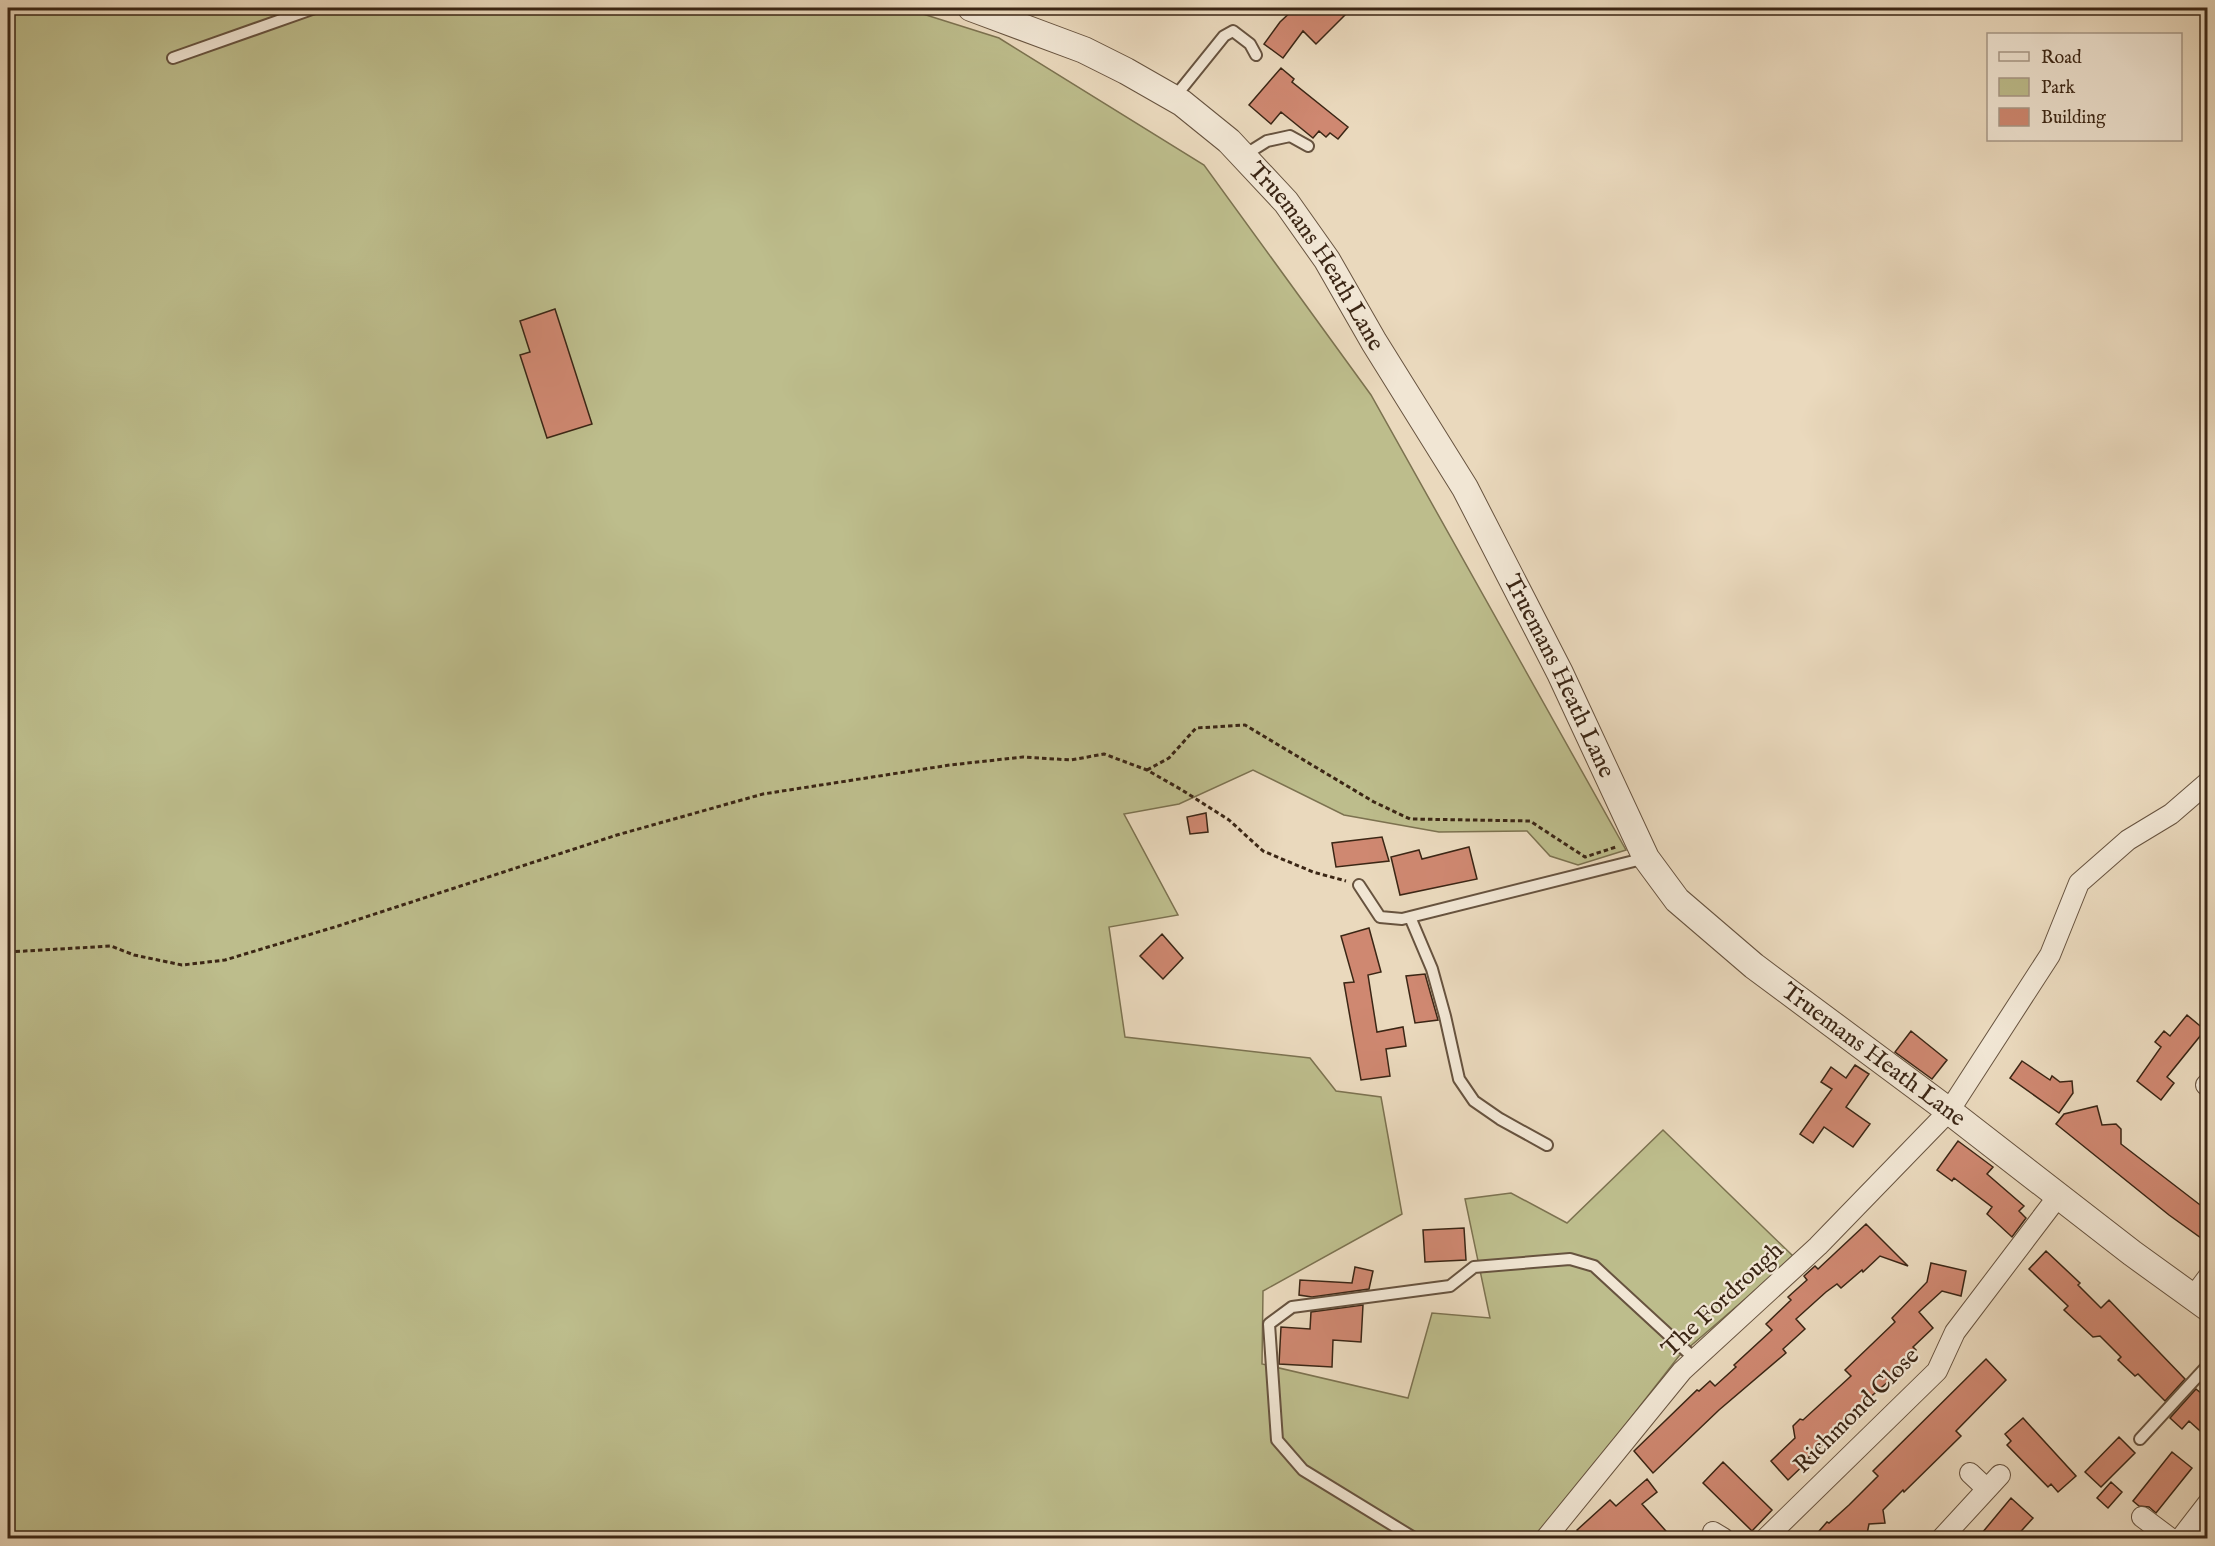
<svg xmlns="http://www.w3.org/2000/svg" width="2215" height="1546" font-family="'IM FELL English',serif">
<rect width="100%" height="100%" fill="#ead9bd"/>
<filter id="stains"><feTurbulence type="fractalNoise" baseFrequency=".00333" numOctaves="4"/><feColorMatrix values="0 0 0 0 .2 0 0 0 0 .09 0 0 0 0 .02 0 0 0 .5 -.17"/></filter>
<radialGradient id="worn" r=".72"><stop offset=".6" stop-color="#630" stop-opacity="0"/><stop offset="1" stop-color="#630" stop-opacity=".3"/></radialGradient>
<path fill="#bdbd8c" stroke="#7c7250" stroke-width="1.5" d="M8,8H904L999,38L1204,165L1371,395L1626,850L1578,865L1550,856L1527,831L1439,832L1344,815L1253,770L1179,804L1124,814L1178,915L1109,927L1125,1037L1310,1058L1336,1091L1381,1097L1402,1214L1263,1291L1262,1364L1408,1398L1432,1313L1490,1318L1465,1199L1511,1193L1567,1223L1663,1130L1794,1257L1679,1356L1537,1538H8Z"/>
<path fill="#cf8871" stroke="#3b2615" stroke-width="1.5" d="M1295,8H1352L1316,44L1303,31L1283,58L1264,44L1280,22Z
M1281,68L1294,79L1292,82L1348,127L1338,139L1330,133L1326,137L1319,131L1313,138L1281,112L1271,124L1249,105Z
M555,309L592,424L547,438L520,355L530,352L520,321Z
M1206,813L1208,832L1190,834L1187,817Z
M1382,837L1389,861L1336,867L1332,843Z
M1469,847L1477,879L1400,895L1391,857L1419,850L1422,859Z
M1369,928L1381,972L1368,975L1377,1032L1403,1027L1406,1046L1386,1049L1390,1076L1361,1080L1344,983L1354,982L1341,936Z
M1162,934L1183,958L1163,979L1140,956Z
M1425,974L1438,1020L1415,1023L1406,976Z
M2187,1015L2205,1030L2167,1077L2174,1083L2161,1100L2137,1081L2161,1047L2155,1042L2164,1031L2170,1036Z
M1911,1031L1947,1060L1932,1079L1895,1052Z
M2022,1061L2050,1080L2052,1076L2060,1082L2072,1081L2073,1093L2059,1113L2010,1078Z
M1855,1065L1869,1074L1846,1107L1870,1124L1853,1147L1824,1127L1813,1143L1800,1134L1832,1089L1821,1082L1831,1067L1846,1078Z
M2097,1106L2102,1125L2116,1124L2121,1129V1144L2208,1211V1243L2169,1215L2056,1124L2064,1114Z
M1958,1141L1993,1167L1987,1174L2024,1206L2019,1211L2026,1218L2012,1237L1987,1214L1992,1207L1954,1178L1952,1181L1937,1170Z
M1866,1224L1908,1266L1880,1256L1863,1272L1862,1270L1841,1288L1837,1284L1826,1292L1796,1319L1805,1329L1783,1349L1786,1353L1719,1410L1653,1473L1634,1451L1697,1390L1699,1391L1710,1381L1715,1386L1736,1367L1734,1365L1772,1330L1766,1324L1791,1300L1788,1297L1807,1280L1804,1276L1815,1266L1818,1269Z
M1464,1228L1466,1260L1425,1262L1423,1230Z
M2046,1251L2080,1283L2078,1285L2101,1308L2109,1300L2185,1379L2165,1401L2138,1374L2135,1376L2118,1360L2121,1357L2100,1336L2093,1337L2064,1310L2068,1306L2029,1269Z
M1931,1263L1966,1271L1961,1296L1942,1291L1919,1312L1933,1328L1913,1347L1916,1350L1895,1370L1898,1373L1828,1434L1831,1437L1808,1458L1810,1459L1788,1480L1771,1461L1795,1438L1793,1426L1800,1419L1803,1420L1851,1376L1845,1370L1895,1322L1892,1318L1927,1282Z
M1355,1267L1373,1271L1369,1289L1312,1297L1299,1295L1300,1280L1352,1283Z
M1363,1305L1361,1342L1333,1340L1332,1367L1279,1364L1281,1327L1310,1329L1311,1312Z
M1986,1359L2006,1380L1956,1431L1961,1436L1904,1492L1903,1490L1883,1510L1885,1523L1869,1524L1866,1539H1812L1827,1522L1829,1523L1849,1505L1878,1476L1873,1471Z
M2196,1389L2208,1399V1438L2189,1421L2182,1429L2170,1418Z
M2023,1418L2076,1476L2058,1492L2051,1484L2048,1487L2007,1445L2011,1441L2005,1434Z
M2119,1437L2135,1453L2101,1487L2085,1472Z
M2172,1452L2192,1468L2156,1513L2149,1507L2139,1506L2133,1501Z
M1723,1462L1772,1510L1752,1531L1703,1483Z
M1647,1479L1657,1492L1642,1504L1673,1539H1585L1577,1530L1610,1500L1616,1506Z
M2111,1482L2122,1492L2108,1508L2097,1498Z
M2011,1498L2033,1518L2014,1539H1977Z"/>
<g fill="none" stroke-linecap="round" stroke-linejoin="round">
<g stroke="#67533f" stroke-width="14">
<path id="service" d="M173,58L315,8
M1174,98L1224,36L1233,31L1250,44L1256,55
M1243,156L1267,141L1290,136L1308,146
M1359,885L1380,917L1402,919L1646,858
M1410,917L1432,969L1445,1016L1459,1079L1474,1101L1500,1119L1547,1145
M2140,1439L2208,1365
M1414,1538L1303,1470L1277,1440L1269,1324L1292,1307L1450,1286L1474,1267L1570,1259L1594,1266L1695,1359"/>
</g>
<g stroke="#67533f" stroke-width="22">
<path id="minor" d="M2206,1085L2208,1083
M2193,1297L2208,1277
M1970,1473L1987,1489
M2142,1517L2170,1538
M1713,1532L1723,1538
M1546,1538L1682,1371L1818,1246L1949,1111L2050,955L2079,883L2128,840L2171,814L2208,782
M1766,1538L1937,1371L1955,1332L2059,1195
M1942,1538L2000,1475
M2181,1538L2208,1503"/>
</g>
<g stroke="#67533f" stroke-width="28">
<g id="tertiary">
<path id="s1" d="M971,8L1084,50L1126,71L1182,103L1229,141L1286,202L1327,260L1374,342L1465,488L1560,673L1646,858L1677,900L1754,966L1949,1111L2132,1253L2208,1308"/>
</g>
</g>
<path stroke="#3b2615" stroke-width="3" stroke-dasharray="4.5 3" stroke-linecap="butt" d="M1147,770L1169,758L1196,728L1245,725L1374,802L1410,819L1530,821L1585,857L1616,847
M8,952L111,946L134,955L182,965L225,960L338,926L617,835L763,794L950,765L1023,757L1071,760L1104,754L1147,770L1182,790L1229,820L1263,851L1313,872L1346,881"/>
<use href="#service" stroke="#f1e6d4" stroke-width="10"/>
<use href="#minor" stroke="#f1e6d4" stroke-width="20"/>
<use href="#tertiary" stroke="#f1e6d4" stroke-width="26"/>
</g>
<g text-anchor="middle" dominant-baseline="central" stroke-width="4.5" stroke-linejoin="round" paint-order="stroke">
<g font-size="24" fill="#3b2615" stroke="#f1e6d4">
<text stroke="none"><textPath href="#s1" startOffset="438">Truemans Heath Lane</textPath></text>
<text stroke="none"><textPath href="#s1" startOffset="924">Truemans Heath Lane</textPath></text>
<text stroke="none"><textPath href="#s1" startOffset="1428">Truemans Heath Lane</textPath></text>
<text transform="translate(1723 1300) rotate(-43)">The Fordrough</text>
<text transform="translate(1857 1411) rotate(-45)">Richmond Close</text>
</g>
</g>
<rect width="2215" height="1546" fill="none" stroke="#ead9bd" stroke-width="30"/>
<rect x="9" y="9" width="2197" height="1528" fill="none" stroke="#3b2615" stroke-width="3"/>
<rect x="15" y="15" width="2185" height="1516" fill="none" stroke="#3b2615" stroke-width="1.5"/>
<rect x="1987" y="33" width="195" height="108" fill="#f1e6d4" stroke="#a89988" stroke-width="1.5"/>
<rect x="1999" y="52" width="30" height="9" fill="#f1e6d4" stroke="#a89988" stroke-width="1.5"/>
<text x="2041" y="63" font-size="18" fill="#3b2615">Road</text>
<rect x="1999" y="78" width="30" height="18" fill="#bdbd8c" stroke="#a89988" stroke-width="1.5"/>
<text x="2041" y="93" font-size="18" fill="#3b2615">Park</text>
<rect x="1999" y="108" width="30" height="18" fill="#cf8871" stroke="#a89988" stroke-width="1.5"/>
<text x="2041" y="123" font-size="18" fill="#3b2615">Building</text>
<rect width="100%" height="100%" filter="url(#stains)"/>
<rect width="100%" height="100%" fill="url(#worn)"/>
</svg>
